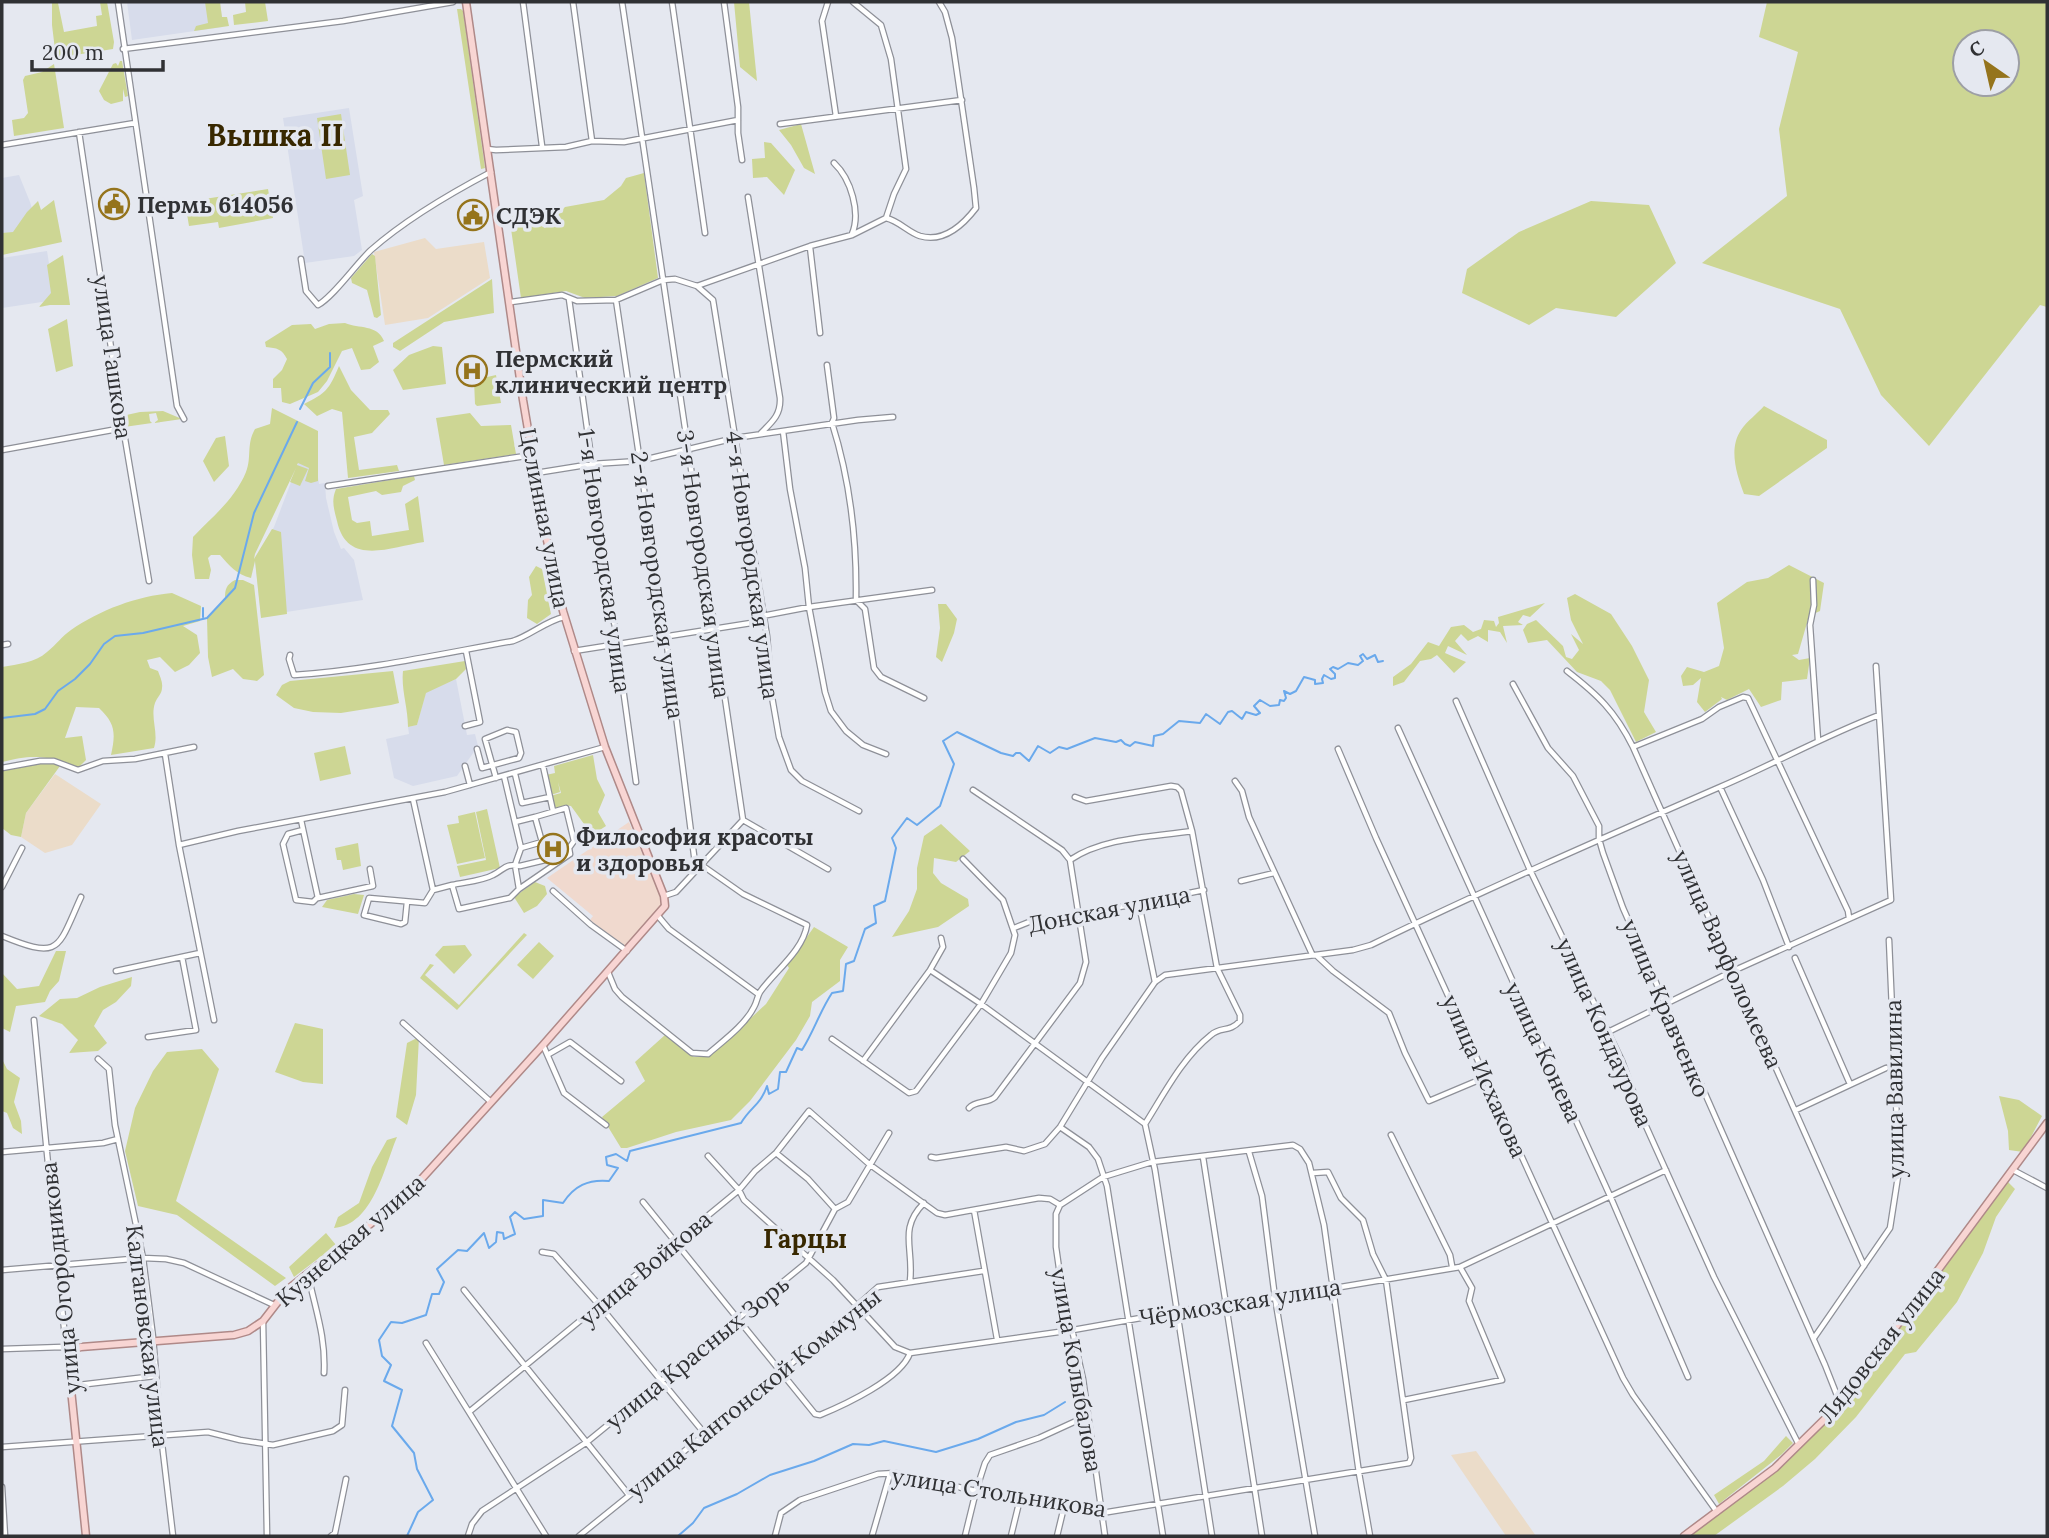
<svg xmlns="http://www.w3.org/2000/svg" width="2049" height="1538" font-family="Lora,serif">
<rect width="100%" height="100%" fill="#e5e8f0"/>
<path fill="#f0d9ce" d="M629,822L661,898V904L658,911L626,948L590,920L593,916L547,878Z"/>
<path fill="#ebdcc9" d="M425,238L436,249L484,242L490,278L428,318L385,325L374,252Z
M55,774L101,804L72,845L45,853L21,837L26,813Z
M1476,1451L1536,1536H1506L1451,1455Z"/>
<path fill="#d7dceb" d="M127,2H220L223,27L132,40Z
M349,108L363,196L354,200L362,250L354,256L305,263L283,118Z
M19,175L30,202L43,246L2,252V178Z
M47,251L55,300L2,308V258Z
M299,461L316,463L319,484L325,483L326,498L334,532L341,549L344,548L354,560L363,600L261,616L255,560L274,527Z
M456,679L467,735L475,734L478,746L457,776L413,786L394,778L386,739L409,734L408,727L417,725L426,692Z"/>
<path fill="#cdd694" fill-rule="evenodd" d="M52,2H63L58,3L64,32L97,26L96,16L102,15L100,2H107L114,42L113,49L56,58L52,25Z
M205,2H220L222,17H227L229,26L194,31L196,26L208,23Z
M245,2H265L268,21L234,25L233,15L246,12Z
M734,2H749L757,81L740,67Z
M1767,2H2047V307L2040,305L1929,446L1881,395L1840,309L1702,263L1787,196L1779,129L1798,52L1759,37ZM2007,42V84H1965V42Z
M457,9H461L463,11L485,168L481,169Z
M120,61H122L128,96L125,97L123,89V101L111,104L104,100L99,91L113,64L116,63L118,66Z
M54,64L64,128L14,136L12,120L24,118L28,113L23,80L25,76L42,72Z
M341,114L350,175L326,179L317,118Z
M801,124L815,174L804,168L791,145L779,130Z
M764,142L771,143L795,170L784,195L767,177L753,178L752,159L765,158Z
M644,173L658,278L617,296L585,298L566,291L521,298L508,208L545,228L565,207L604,200L621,186L626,178Z
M268,189L273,218L219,228L218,222L189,226L185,202Z
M54,200L62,242L2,255V233L13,232L27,212L38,201L41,210Z
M1591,201L1649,205L1676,263L1616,317L1556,308L1529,325L1462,293L1467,269L1519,232Z
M372,254L375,256L381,315L377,318L374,317L367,290L352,283L351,278Z
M63,255L70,305H50L39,307L51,293L47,265Z
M492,279L494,313L444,322L400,351L393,347V343Z
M67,319L73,366L56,372L48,329Z
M345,323C359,329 377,324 384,341L373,346L379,362L370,369L361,370L352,348L342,351L327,381L318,392L290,404L282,402L281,388H273V379L282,370L287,359C282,349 277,348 266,347L265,342L292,325L311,324L315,329L329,324Z
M433,346L442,347L446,384L403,390L393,370L409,355Z
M339,366L351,390L370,410H388L390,414L372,433L354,437L359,470L397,465L399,471L348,478L342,412L332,409L317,416L304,404C326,393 329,390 339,366Z
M496,375L501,403L477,406L475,404L474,380Z
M1764,406L1827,440V448L1759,496L1744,494C1737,475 1728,449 1741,430C1747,421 1757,414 1764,406Z
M272,408L318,431V481L311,483L305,481L309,468L298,463L297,465L308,469L300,486L290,482L296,468L255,554L254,559L272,529L281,532L287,614L261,618L255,561L251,578C237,575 229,565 220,555H211L208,558L211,570L209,579H195L192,555L193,537C212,517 235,499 246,472C252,457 246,445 255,429L270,424Z
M163,411L182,419L154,423L158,420L156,413L149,414L150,421L152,423L124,427L122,416L140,412Z
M470,413L481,426L511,425L516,454L444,465L436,418Z
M225,436L229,466L214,482L203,461L216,438Z
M414,476L415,480L403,486L401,492L382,495L376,491L348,497L352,520L357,523L370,521L372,536L409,530L405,504L418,496L424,542C390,547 347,567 337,521C334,509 331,501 336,489Z
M1789,565L1824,583L1820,611L1809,616L1798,654L1792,655L1799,660L1810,658L1807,679L1782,682L1781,700L1761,707L1749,689L1727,700L1721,697L1722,699L1705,712L1697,702L1701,678L1693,685L1683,686L1681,676L1687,667L1704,672L1719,666L1724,648L1717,603L1747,582L1768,578Z
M536,566L542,569L551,614L537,624L527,618L528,600L532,595L529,577Z
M235,580H243L254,585L264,675L257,681L243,679L233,669L212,677L208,657L207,618L225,599C225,589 226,585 235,580Z
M172,593L201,606L200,621L183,626L197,635L200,653L189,665L175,672L160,657L147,660L150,668L158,671C160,677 163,682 162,688C162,694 157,697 155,703C150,718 159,733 154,748L111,755C116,733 115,723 99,708L76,707L65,738L82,736L86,760L78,768C49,755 32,754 2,762V667C18,664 35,663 47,652C56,645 62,636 71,630C100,610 137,596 172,593Z
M1575,594L1611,614L1632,646L1649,680L1644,712L1656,732L1636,742L1610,690L1601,681L1577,672L1547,640L1528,643L1523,630L1527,624L1536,620L1563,646L1566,657L1572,659L1579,650L1571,634L1583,644L1571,620L1567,598Z
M1545,603L1530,617L1523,615L1518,622L1523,625L1503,626L1507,643L1500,632L1488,630V642L1478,636L1468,641L1461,634L1455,641L1467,655L1448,646L1445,653L1466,662L1454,673L1437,655L1431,659L1420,661L1404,682L1393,686V677L1411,664L1428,642L1439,646L1451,627L1464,625L1473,632L1481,629L1484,620L1494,621L1496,627L1499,623L1498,617Z
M938,604H946L957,619L954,633L942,662L936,657L940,628Z
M465,661L466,669L456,679L426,693L417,725L408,727C408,707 401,690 403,671Z
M393,671L399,703L391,705L341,713L313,712L294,708L276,695L282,685L290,681Z
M345,746L351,774L320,781L314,753Z
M593,755L597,779L605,795L598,812L606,826L592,835L571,806L564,805V808L554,810L550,796L561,793L558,782L560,792L551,795L546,775L555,773L554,766Z
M40,762H53L60,766L26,813L21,837L11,835L2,828V770Z
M487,809L500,868L460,877L457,866L486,860L476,812Z
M475,812L485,858L457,864L447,825L459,823L458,816Z
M941,824L970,851L956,862L934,858L933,873L941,883L968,899L969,906L938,927L892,937L909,911L917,889V868L924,836Z
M358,843L361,866L343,870L341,860H337L335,848Z
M535,882L545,886L547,894L537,906L524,913L514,897Z
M354,894L364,895L358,914L322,907L327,900Z
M814,927L848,947L840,960V981L812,1002L810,1016L796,1040L750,1101L731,1120L676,1132L627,1148H621L602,1117L645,1081L635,1062L665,1035L694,1057L710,1056L766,1004L789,968L787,965Z
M524,933L527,935L457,1010L420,978L430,964L434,965L425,975L459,1005Z
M539,942L554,956L533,979L517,965Z
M465,945L472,955L454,974L435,955L443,946Z
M56,951H66L59,981L50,991L45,1002L16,1006L10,1032L2,1028V973L17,989L39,986Z
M132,977L131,986L116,1002L103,1010L94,1026L107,1043L98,1051L69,1053L78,1040L62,1024L39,1016L60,999L77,998L100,987Z
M295,1023L323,1029V1084L303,1082L275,1072Z
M419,1037L416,1095L407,1125L396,1117L407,1043Z
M202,1049L219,1069L176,1201L286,1278L275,1286L177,1215L138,1206L125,1151L135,1108L153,1071L167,1052Z
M2,1059L7,1069L20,1078L14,1102L21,1121L22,1134L13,1128L7,1113L2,1111Z
M1999,1096L2019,1100L2042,1116L2023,1152L2009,1150L2008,1131Z
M397,1137C384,1168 373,1225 334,1228L338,1217L359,1203L372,1167L387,1140Z
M2008,1182L2015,1189L1996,1217L1983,1253L1957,1302L1916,1352L1905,1354L1856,1417L1815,1459L1783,1486L1714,1536H1690L1784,1465L1832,1417L1837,1419L1845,1410L1844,1404Z
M326,1233L336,1245L294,1277L289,1267Z
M1786,1436L1793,1443L1781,1455L1719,1504L1714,1495L1764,1461Z"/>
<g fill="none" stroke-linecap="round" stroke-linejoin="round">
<path stroke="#6aa9ec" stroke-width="2" d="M300,409L313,383L330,367V353
M203,617V608
M2,718L35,714L45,709L58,691L75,679L90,664L104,644L115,636L143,633L207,618L235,588L254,513L297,422
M407,1536L418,1512L433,1500L417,1469L414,1453L392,1426L402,1390L384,1381L391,1365L382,1356L379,1340L391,1322L402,1323L426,1315L432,1294H439L444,1282L437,1269L458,1250L467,1251L484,1233L489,1248L496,1242L497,1232L503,1233L504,1239L515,1234L510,1217L515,1212L524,1219L543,1216V1200L563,1203C574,1186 588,1179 609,1181L618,1168L607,1165L606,1157L616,1154L627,1161L630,1151L741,1123C751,1106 760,1106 767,1086L769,1094L778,1089L780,1072H786L797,1048L802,1050C814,1031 820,1011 832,993L843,991L846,964L854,961L865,929L876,923L874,906L885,901L896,848L892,838L907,818L917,825L940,806L954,764L943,741L957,732L1001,753L1013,756L1016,753H1020L1029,761L1038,746L1050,753L1059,747L1067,749L1095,738L1116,742L1121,740L1125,744L1130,746L1135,742L1153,746L1154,736L1163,734L1179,721L1200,723L1206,714L1220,724L1228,712L1232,711L1242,719L1246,712L1256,715L1260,713L1254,706L1260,700L1270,706L1279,705L1280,700L1284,701L1286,698L1284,691L1290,694L1296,691L1304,677L1315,680V684L1323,683L1322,679L1324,675L1331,679L1335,678V674L1330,669L1333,667L1338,669L1348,663L1358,665L1363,661L1360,656L1363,654L1367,659L1375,655L1378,662L1383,661
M678,1536L693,1523L704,1508L737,1494L770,1475L814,1461L853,1444L869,1445L884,1441L936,1452L978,1439L1016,1422L1044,1415L1065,1402"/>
<g stroke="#8e9098" stroke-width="7">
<path id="minor" d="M118,2L177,406L184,419
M523,2L542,146
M573,2L592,141
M622,2L743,820L828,869
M672,2L705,233
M724,2L738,107V133L742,160
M828,2L822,21L836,116
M853,2L881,25L891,59L906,169L894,194L886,218
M123,49L343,21L453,2
M780,124L962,100
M79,132L121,415L149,581
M2,145L135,123
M487,149L496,150L566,147L592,141L624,142L738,120
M834,163C851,179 861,213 852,234
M748,197L780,398C781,415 772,422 761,433
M810,247L820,333
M301,259L306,291L318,305C334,296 356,264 371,250C405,220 451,193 491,172
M697,286L713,300L767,636L772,697L779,737L791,770L802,781L859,811
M569,299L592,464L604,571L613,619L618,637L617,645L636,782
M616,300L666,638L695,863L699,870
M511,302L562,295L577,301L616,300L663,280L675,279L697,286L810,246L852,235L886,218C899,221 908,232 920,236C944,243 963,225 976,208L974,188L952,38L945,12L939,2
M827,365L834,418L832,423C850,480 857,542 856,600L865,609L874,668L881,677L924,698
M783,431L790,489L805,568L809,607L825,692L831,711L846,731L863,745L886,754
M2,450L123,428
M536,473L592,464L639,461L735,438L858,420L893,417
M328,486L532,455
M1813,580L1814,605L1810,625L1818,740
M2,645L8,644
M574,651L751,623L762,616L809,607L932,590
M290,655L289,659L294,675C368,670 440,654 513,641C531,635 546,621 564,617
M1567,671C1598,695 1615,711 1633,747L1864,1266
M1513,684L1548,748L1573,776L1599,826V839L1603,853L1623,908L1825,1365L1840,1403
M1456,701L1530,870L1622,1061L1645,1124L1714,1277L1799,1445
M465,726L480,722L466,651
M1398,728L1611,1198L1688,1377
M1633,747L1702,719L1719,707L1743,697L1748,698L1848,911L1849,918
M477,749L482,768L519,758L521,753L516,732L507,730L485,739L496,778
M1338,749L1376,838L1623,1378L1633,1395L1717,1512
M165,754L179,845L214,1020
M465,766L470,785
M543,766L553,811
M2,768L40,761H54L78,770L103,761L135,759L194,747
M515,774L522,803L550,797
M504,776L521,848
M1235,781L1242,791L1249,817L1312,954
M1720,787L1763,880L1789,947
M1075,797L1086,801L1171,786L1177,787L1181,791L1192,831L1217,968L1240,1015V1021C1229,1033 1221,1026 1211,1035C1182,1058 1164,1094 1145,1124
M413,799L433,890L452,885
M301,820L318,898L373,886L370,869
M515,822L535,817
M303,830L288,834L283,844L296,900L313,902L317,898
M179,845L238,831L445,792L605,747
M1070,860C1104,837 1153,837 1192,831
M1241,881L1274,873
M2,887L22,848
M519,889L515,865L521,848L542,842L535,817L566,808L574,841L569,848L570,854L519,889L510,898L459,909L452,885C465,882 482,881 493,875C505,869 505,863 520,866L570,854
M553,891L591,925L627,951
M664,896L676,892L743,820
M407,902L405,922L401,924L364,915L369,898L425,903L433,890
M1139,904L1155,982
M658,916L669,929L758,994
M1014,928L1029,922L1131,905L1204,890
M2,936C61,960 57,950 81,897
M1317,956L1333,971L1389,1013L1405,1053L1429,1101L1486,1077
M1795,958L1850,1084
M930,970L981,1004L1145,1124L1155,1170L1212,1536
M116,971L200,953
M608,972L615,989L622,997L692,1053L708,1054C723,1041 745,1025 754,1007C757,1002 757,997 760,992C774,972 803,951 807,925L743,894L703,866
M34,1020L65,1338L70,1350
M403,1023L491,1102
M1608,1032L1733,971L1891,900L1876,666
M148,1037L196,1030L182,957
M832,1039L909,1093L916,1091L981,1004L1011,953L1015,935L1003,900L963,859
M543,1045L564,1093L606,1125
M549,1054L570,1042L621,1081
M98,1059L109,1069L115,1125L143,1258L153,1337L161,1435L173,1536
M863,1061L930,970L943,947L941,938
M969,1108C976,1100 987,1104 995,1097L1080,983L1086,962L1070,860L1062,850L973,790
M1796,1110L1886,1068
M1060,1127L1089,1147L1098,1159L1107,1186L1163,1536
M1391,1135L1450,1255L1452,1266
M2,1152L103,1143L118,1139
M1249,1152L1262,1196L1275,1298L1315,1536
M776,1153L808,1179L835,1209
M708,1156L739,1190L744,1200L833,1280L895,1347L910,1353
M931,1157L936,1158L1006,1147L1024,1151L1045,1144L1060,1127L1102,1058L1155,982L1165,975L1353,950L1371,945C1486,889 1603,838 1720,787C1774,764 1824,736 1879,715
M1203,1157L1262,1536
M2013,1170L2047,1188
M643,1202L815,1414L820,1415C844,1405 901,1379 910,1353
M1060,1205L1103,1177L1152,1162L1293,1145L1300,1149L1309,1163L1324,1225L1359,1473L1370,1536
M1060,1205L1056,1214V1247L1060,1275L1083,1379L1105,1536
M974,1210L997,1339
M542,1252L554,1254L600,1306L705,1434
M2,1270L143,1258L166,1259L184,1263L274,1305
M308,1274C315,1309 326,1336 324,1373
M910,1281C914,1248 898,1229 924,1203
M464,1290L629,1495
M263,1321L267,1536
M1814,1338L1890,1228L1899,1170L1889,940
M426,1343L546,1536
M2,1349L62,1347L70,1350
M910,1353L1073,1330L1225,1303L1275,1298L1460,1267L1666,1170
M70,1386L155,1376
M1404,1400L1502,1380L1469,1301L1472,1288L1460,1267
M469,1412L739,1190L755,1171L776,1153L809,1111L869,1164L937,1213L945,1215L1039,1198L1050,1199L1060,1205
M2,1447L208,1432L240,1440L273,1445L333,1431L342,1425L345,1390
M2,1487L5,1536
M331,1536L335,1533L346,1479
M468,1536L472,1524L482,1511L587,1442L806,1263L835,1209L848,1202L889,1133
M579,1536L781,1373L878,1287L983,1271
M775,1536L781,1513L800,1500L878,1474L895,1473L976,1491L995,1492L1020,1499L1102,1513L1409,1463L1411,1458L1386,1280L1373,1254L1363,1220L1341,1198L1328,1172L1313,1173
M872,1536L890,1474
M965,1536L976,1491L985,1463L990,1455L1039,1438L1087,1416
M1011,1536L1020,1499
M1057,1536L1064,1507"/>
</g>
<g stroke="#af8988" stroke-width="9">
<path id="major" d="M86,1536L68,1360L70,1350L81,1347L234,1335L248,1331L263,1321L287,1290L407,1195L543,1045L665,906L664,896L605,747L563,611L546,536L523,400L466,2
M1684,1536L1775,1468L1835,1409L2047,1123"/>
</g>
<use href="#minor" stroke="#fff" stroke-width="4.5"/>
<use href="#major" stroke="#f8d5d3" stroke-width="6"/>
</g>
<defs>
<g id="civic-ring" transform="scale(1.575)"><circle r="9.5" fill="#e5e8f0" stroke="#95741c" stroke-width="1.5"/><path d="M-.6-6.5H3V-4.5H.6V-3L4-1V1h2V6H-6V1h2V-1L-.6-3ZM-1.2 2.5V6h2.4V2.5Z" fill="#95741c"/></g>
<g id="hospital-ring" transform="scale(1.575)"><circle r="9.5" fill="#e5e8f0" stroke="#95741c" stroke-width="1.5"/><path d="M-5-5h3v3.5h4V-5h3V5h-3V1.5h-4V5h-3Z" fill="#95741c"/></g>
</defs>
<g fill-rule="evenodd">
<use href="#civic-ring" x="114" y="204"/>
<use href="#civic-ring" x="473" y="215"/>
<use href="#hospital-ring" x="472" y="371"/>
<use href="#hospital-ring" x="553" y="849"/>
</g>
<g text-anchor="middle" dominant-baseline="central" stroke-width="7" stroke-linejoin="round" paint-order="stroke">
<g font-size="23" font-weight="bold" fill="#303134" stroke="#e5e8f0" text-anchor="start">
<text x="137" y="204">Пермь 614056</text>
<text x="496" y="215">СДЭК</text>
<text x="495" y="358">Пермский<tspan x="495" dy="26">клинический центр</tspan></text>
<text x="576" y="836">Философия красоты<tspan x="576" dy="26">и здоровья</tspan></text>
</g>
<g font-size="23" fill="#303134" stroke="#e5e8f0">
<text transform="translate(113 357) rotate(82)">улица Гашкова</text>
<text transform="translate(545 518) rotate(79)">Целинная улица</text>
<text transform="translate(605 561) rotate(82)">1-я Новгородская улица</text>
<text transform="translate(704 564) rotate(82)">3-я Новгородская улица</text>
<text transform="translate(753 565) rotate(82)">4-я Новгородская улица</text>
<text transform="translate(658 585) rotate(82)">2-я Новгородская улица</text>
<text transform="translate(1109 909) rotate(-11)">Донская улица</text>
<text transform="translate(1728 959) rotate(66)">улица Варфоломеева</text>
<text transform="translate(1666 1008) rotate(67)">улица Кравченко</text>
<text transform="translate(1605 1032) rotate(66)">улица Кондаурова</text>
<text transform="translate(1544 1052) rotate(65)">улица Конева</text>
<text transform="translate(1485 1076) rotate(66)">улица Исхакова</text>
<text transform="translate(1894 1089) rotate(-91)">улица Вавилина</text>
<text transform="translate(350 1240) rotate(-41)">Кузнецкая улица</text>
<text transform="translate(645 1268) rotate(-40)">улица Войкова</text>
<text transform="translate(60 1278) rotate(-96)">улица Огородникова</text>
<text transform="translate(1240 1302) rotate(-9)">Чёрмозская улица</text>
<text transform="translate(148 1336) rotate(83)">Калгановская улица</text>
<text transform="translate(1881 1345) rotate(-52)">Лядовская улица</text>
<text transform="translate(697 1352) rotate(-39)">улица Красных Зорь</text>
<text transform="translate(1077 1370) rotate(80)">улица Колыбалова</text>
<text transform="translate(754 1393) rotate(-39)">улица Кантонской Коммуны</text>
<text transform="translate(999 1492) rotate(9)">улица Стольникова</text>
</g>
<g font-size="26" font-weight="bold" fill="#382800" stroke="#e5e8f0">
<text x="805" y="1238">Гарцы</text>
</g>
<g font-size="30" font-weight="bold" fill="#382800" stroke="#e5e8f0">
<text x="275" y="135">Вышка II</text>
</g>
</g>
<rect width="2049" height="1538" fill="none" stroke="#303134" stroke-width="7"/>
<g transform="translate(1986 63) rotate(326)"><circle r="33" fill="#e5e8f0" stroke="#9d9fa5" stroke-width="2"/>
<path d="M0-5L12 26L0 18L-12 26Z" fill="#95741c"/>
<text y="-10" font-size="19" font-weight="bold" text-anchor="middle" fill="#303134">С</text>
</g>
<path d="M32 60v10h131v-10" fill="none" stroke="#303134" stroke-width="3.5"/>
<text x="42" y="60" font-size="21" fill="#303134" stroke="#e5e8f0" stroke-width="5" paint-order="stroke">200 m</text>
</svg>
